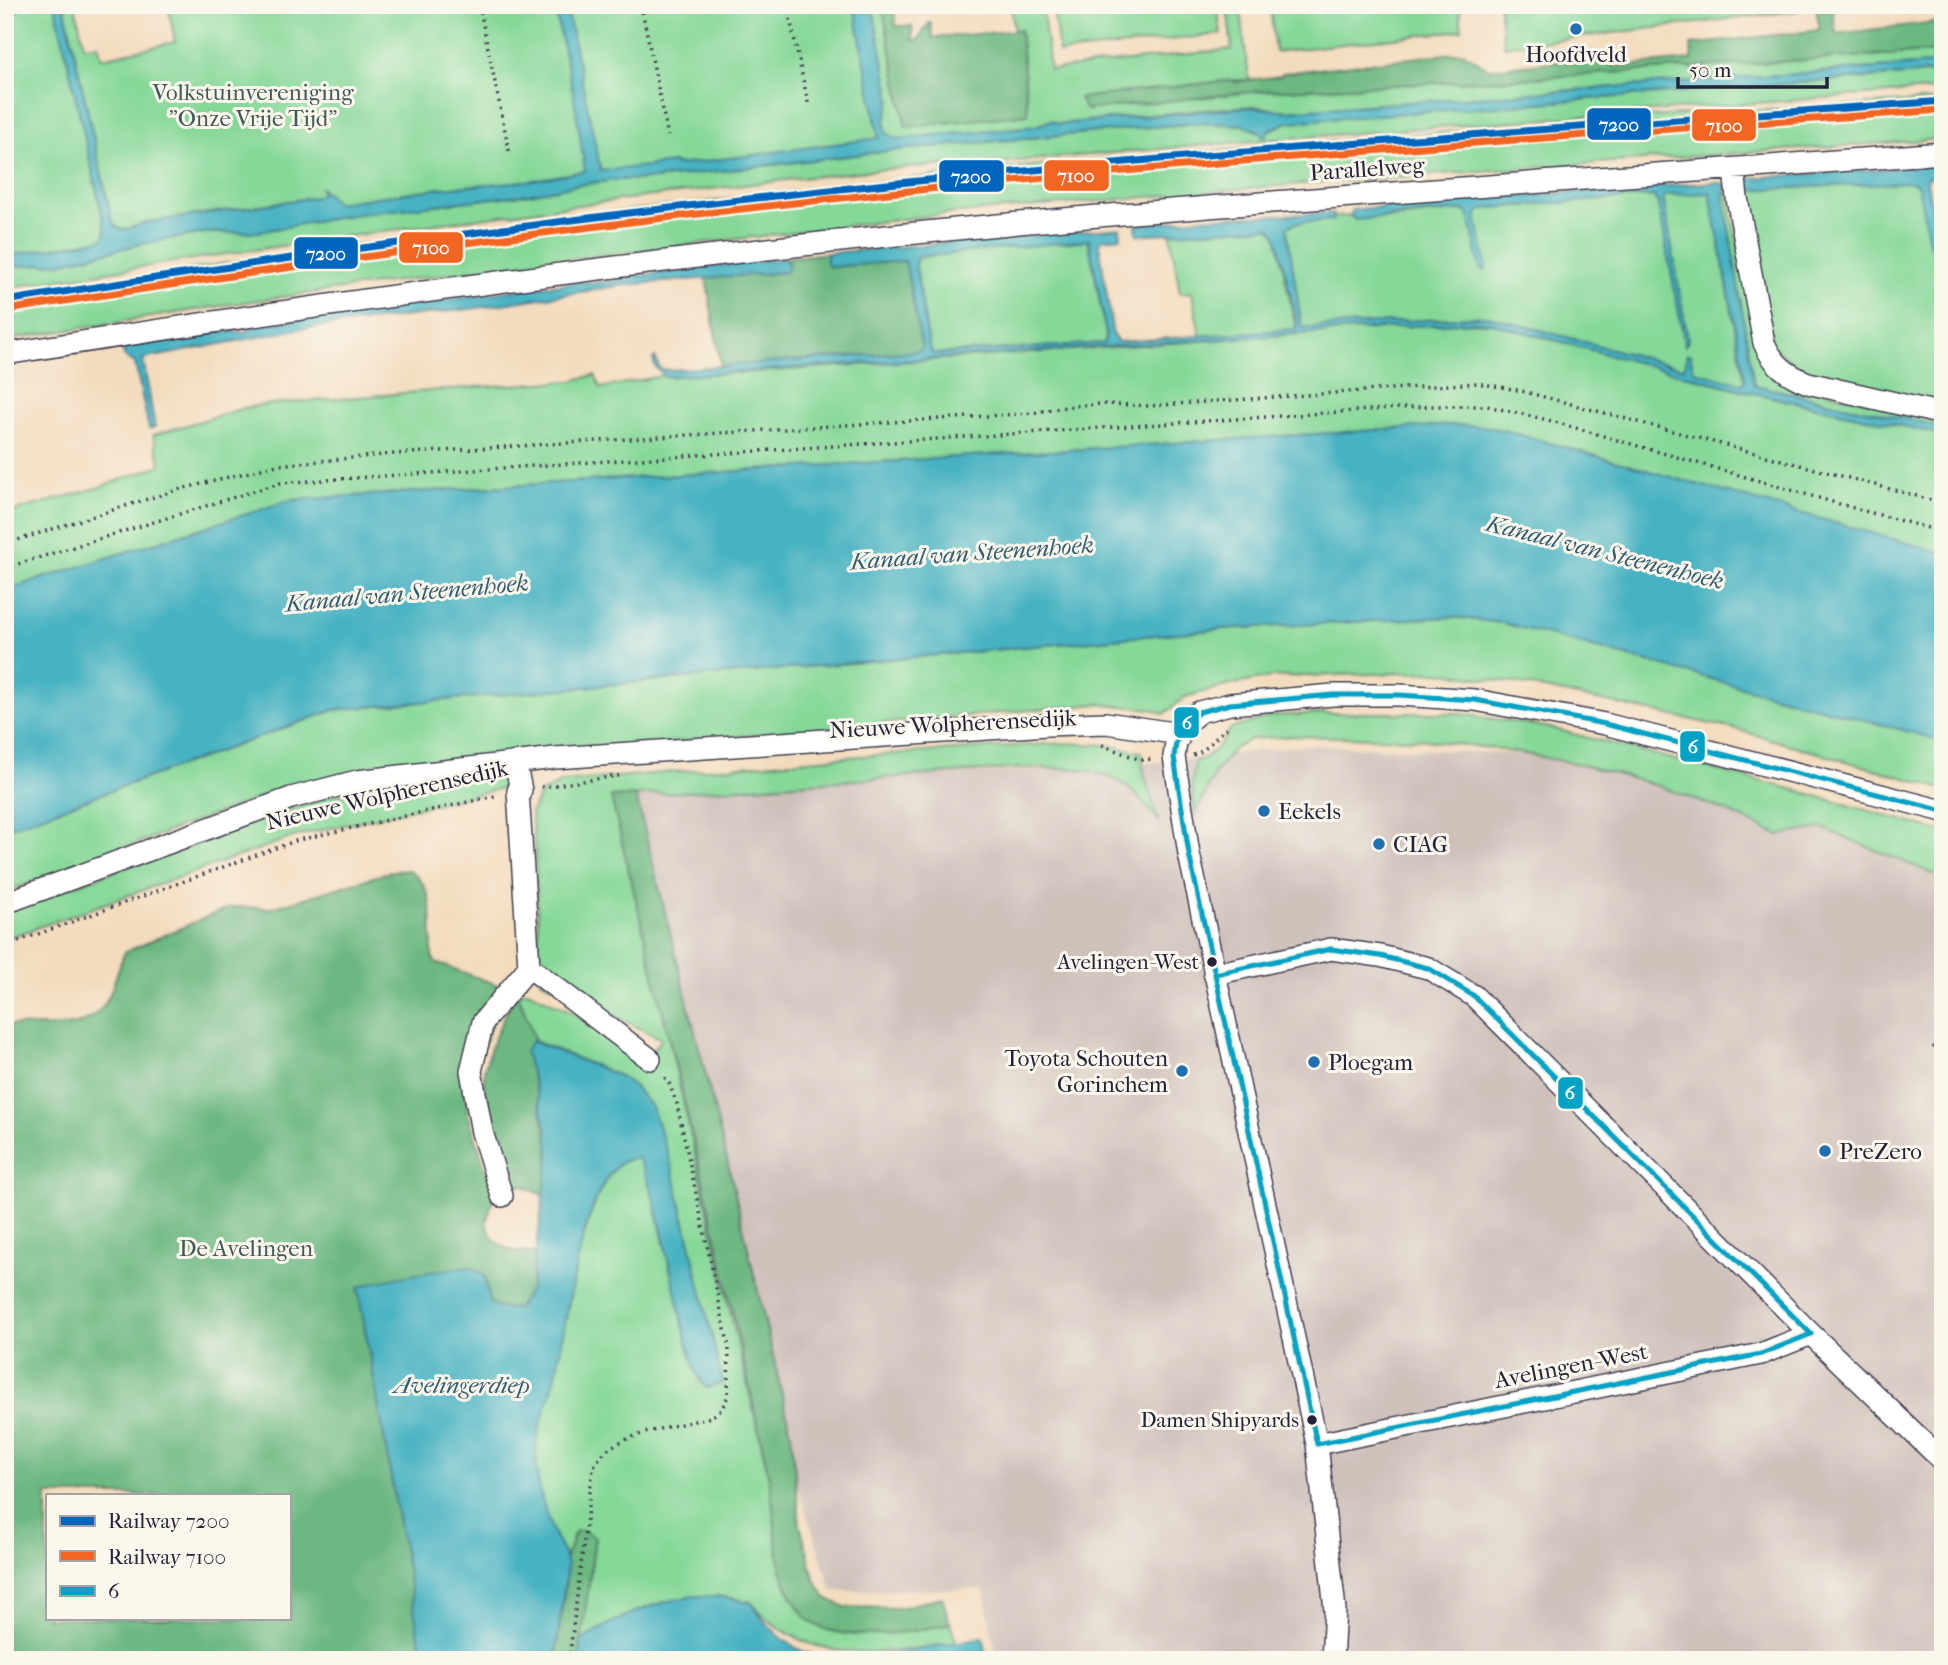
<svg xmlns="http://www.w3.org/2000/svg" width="1948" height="1665" font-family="'IM FELL French Canon',serif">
<rect width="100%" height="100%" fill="#fbf7ec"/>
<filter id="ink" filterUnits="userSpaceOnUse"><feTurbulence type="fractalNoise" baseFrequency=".0143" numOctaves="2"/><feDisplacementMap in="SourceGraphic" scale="14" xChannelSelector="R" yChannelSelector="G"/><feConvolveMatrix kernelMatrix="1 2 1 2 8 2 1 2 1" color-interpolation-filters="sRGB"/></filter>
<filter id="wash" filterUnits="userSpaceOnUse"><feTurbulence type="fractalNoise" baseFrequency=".00686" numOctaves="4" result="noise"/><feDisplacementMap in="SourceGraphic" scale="28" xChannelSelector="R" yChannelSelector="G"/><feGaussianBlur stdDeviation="1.57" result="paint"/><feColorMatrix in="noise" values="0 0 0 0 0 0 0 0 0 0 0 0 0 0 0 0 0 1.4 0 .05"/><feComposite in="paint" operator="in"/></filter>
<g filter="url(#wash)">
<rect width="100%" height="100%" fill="#f3dcbe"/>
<path fill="#cfc0ba" d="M1307,745L1590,757L1943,842V1660H998L983,1589L832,1591L771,1404L636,790L1142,764Z"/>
<path fill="#86d899" stroke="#547d6a" stroke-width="2" d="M23,5H55L106,232L104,237L99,240L5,256V22Z
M64,5H75L84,46L98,45L102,58L175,42L168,5H854L879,138L678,165L674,163L527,181L441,188L336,203L321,189L320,195L316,197L149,222L123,230L115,226L111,217Z
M872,5H882L906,127L1028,114L1020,30H1014L1011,5H1038L1039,13L1043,12L1050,70L1232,49L1227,5H1240L1249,80H1232L1080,98L1086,109L1260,91L1517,79L1943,51V63L1286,111L1254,106L1224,108L897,139L886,133L881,51Z
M1053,5H1217L1221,34L1059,53Z
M1270,5H1459L1462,30L1275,52Z
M1499,5H1796L1797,11L1504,46Z
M1943,72V89L1278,139L982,164C875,166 767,183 661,195C441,221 223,254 5,288V267L60,263L141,244L205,233L257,232L358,214L529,194L576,185L615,180L654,179L897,150L1198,123L1243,125L1267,136V131L1288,122Z
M1943,100V139L1325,182L946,214L486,269L246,302L5,340V301L234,262L511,224L1017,167L1595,120Z
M1911,181L1918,186L1939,242L1932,207L1943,206V407L1804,374L1772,345L1745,186L1748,190Z
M1726,187L1763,363L1770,374L1783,382L1943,419V427L1754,385L1724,196Z
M1710,192L1745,382L1743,384L1694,371L1691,358L1686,356V364L1683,368L1487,316L1299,328L1279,220L1352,216L1353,219L1396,218L1464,210L1469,214L1482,270L1486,269V264L1476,217L1479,211L1489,208L1654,196L1658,204L1685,345L1688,340L1663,197L1668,195Z
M1269,227L1276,234L1296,329L1200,336L1192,292L1180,293L1170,233Z
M1088,239L1106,335L1104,343L933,354L929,346L915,263L918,257Z
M1472,322L1490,323L1745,391L1943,435V553L1503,430L1452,425L291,500L5,590V514L100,487L161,465L153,435L244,408L263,405L477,387L571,381L595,375L601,388L661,376L743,373Z
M1450,617L1503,623L1569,639L1943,741V789L1735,729L1521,684L1438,672L1271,677L1217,688L1185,697L1164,714L1153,709L1098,704L703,740L411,763L327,777L286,788L5,892V829L334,710L1222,629Z
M1324,713H1456L1546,727L1799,791L1943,832V878L1822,828L1779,835L1726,811L1653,784L1575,763L1496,749L1419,739L1294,736L1251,739L1233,750L1216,771L1195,814L1192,783L1195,762C1213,755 1220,745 1230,729L1271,716Z
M1064,743L1106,745L1142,752L1144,774L1159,821C1148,809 1137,794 1125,785C1094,765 1059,768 1023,768L612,797C654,972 694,1148 733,1324C745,1375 758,1427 769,1478C779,1527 770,1579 807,1618C833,1646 917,1632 950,1623L956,1642C877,1656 803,1665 751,1602C690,1585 632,1607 581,1641L595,1537L573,1535L572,1546L566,1557C546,1525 534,1483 536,1445C537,1422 550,1401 555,1379C565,1339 583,1156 637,1158C652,1179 656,1210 662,1234C673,1283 685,1332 700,1380L720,1374L671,1163L652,1108L634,1086L620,1076L535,1041L518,993L528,991L572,1012L648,1056L662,1039L540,980L535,849L531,812L541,793L562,782L831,758Z
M506,775L510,777L512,786L296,836L5,939V910L327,796L414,781Z"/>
<path fill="#6cb881" stroke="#476d5e" stroke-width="2" fill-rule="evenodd" d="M882,5H894L896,26H912L913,40H918L929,23H931L933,38L1020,30L1028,114L906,127Z
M1816,5H1832L1836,34L1935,22L1937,35L1943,34V51L1517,79L1260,91L1086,110L1079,98L1232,80L1235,82L1281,76L1284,73L1463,52L1489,69L1611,55L1613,67L1692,60L1691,45L1819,30Z
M829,253L827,256L830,267L905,261L922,348L920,351L721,367L706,278L785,272L788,262L784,258Z
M636,796L732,1180L791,1433L800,1525L815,1580L826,1598L845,1607L899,1608L942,1597L950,1623C917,1632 833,1646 807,1618C770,1579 779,1527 769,1478C721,1250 666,1024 611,797Z
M409,870C437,887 431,926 432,956L435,962L506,988L466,1089L467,1110L494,1196L486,1223C488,1227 490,1234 493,1238C502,1250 522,1254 536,1252L531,1288L517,1309L498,1308L489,1302L485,1276L475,1269L457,1268L366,1285L358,1289L423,1660H5V1025C42,1024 88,1038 108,998C115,983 118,967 125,952L230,907L272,908L393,871ZM47,1495H289V1618H47Z
M518,993L535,1041L532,1042L531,1070L548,1140V1178L545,1196L509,1180L499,1162L484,1101V1071L491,1047L504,1016Z
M576,1531H582L595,1537L579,1660H555L566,1582V1557Z"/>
<path fill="#46b2c2" stroke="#346a7e" stroke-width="2" fill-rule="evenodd" d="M55,5H64L111,217L115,226L123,230L149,222L316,197L322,193L320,187L336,203L441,188L527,181L585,171L574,97L554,5H566L601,171L674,163L678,165L879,138L854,5H872L891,99L885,121L886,133L897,139L1036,126L1051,120L1059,124L1247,107L1286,111L1943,63V72L1288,122L1267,131V136L1262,137L1261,132L1243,125L1198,123L897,150L654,179L615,180L576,185L529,194L358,214L257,232L205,233L141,244L60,263L5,267V256L99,240L104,237L106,232Z
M1943,165V175L1928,178L1927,182L1939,242L1938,247H1930L1918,186L1915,182L1747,190L1745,186L1751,178Z
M1718,182L1726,185L1724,197L1754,385L1943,427V435L1745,391L1490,323L1472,322L665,377L655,367L653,359L655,357L660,369L670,370L920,351L922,348L905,261L829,267L826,261L829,253L1120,228L1121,237L1103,239L1099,243L1113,336L1118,342L1296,329L1297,323L1276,234L1269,227L1137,235L1136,225L1200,218L1333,213V220L1295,223L1287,228L1302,328L1487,316L1683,368L1686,364L1687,354H1690L1694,371L1743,384L1745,379L1710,193L1668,195L1663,198L1688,340L1685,345L1658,204L1654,196L1489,208L1479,211L1476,217L1486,264V269L1483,271L1480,268L1469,215L1464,210L1355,220L1351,215L1352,210L1432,202ZM1089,240L1106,335L1104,343L933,354L929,345L915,263L918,257Z
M784,258L789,265L785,272L625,285L470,309L299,329L143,359L155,427L149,429L135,363L125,357L123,353L127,346L222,331L245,332L258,325L576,282H608L635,276Z
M1452,425L1482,426L1503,430L1943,553V741L1503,623L1450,617L1222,629L334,710L5,829V590L291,500Z
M532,1041L620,1076L634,1086L652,1108L671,1163L723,1383L707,1388C682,1372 665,1197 637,1158C583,1155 564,1338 555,1378C549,1404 536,1427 536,1454C536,1482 543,1506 553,1532C558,1543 566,1554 567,1566L555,1660H423L358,1288C370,1282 459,1265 472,1268C476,1269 481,1274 485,1276L489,1302L498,1308L517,1309L531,1288L549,1156L547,1130L525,1051Z
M695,1596H716L751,1602C765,1624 786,1647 811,1654C860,1665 934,1646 983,1637L988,1660H579L581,1641C616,1617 653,1602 695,1596Z"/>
</g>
<g filter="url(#ink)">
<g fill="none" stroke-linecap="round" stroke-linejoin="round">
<g stroke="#413e4f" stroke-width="24">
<path id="minor" d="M1734,169L1737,198L1764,343C1773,364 1787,375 1808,383L1943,414
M5,354C376,295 748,245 1122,214C1396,191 1669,174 1943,153
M5,903L291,798L357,781L555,758L1047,725L1106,723L1180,734
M529,967L650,1059
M1214,974L1331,949L1380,956L1428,968L1474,996L1811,1334L1943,1461
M502,1196L482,1132L471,1071L483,1022L529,967L518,791L521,790L515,762
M1811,1334L1761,1354L1317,1444L1189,854L1174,757L1176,743L1186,723L1199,712L1230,704L1333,695H1399L1475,700L1605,724L1943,811
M1317,1444L1335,1610L1332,1660"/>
</g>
<path stroke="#413e4f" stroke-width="3.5" stroke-dasharray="2 5" stroke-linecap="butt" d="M479,5L510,155
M641,5L668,136
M787,5L809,107
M5,544L173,491L277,465L394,454L1033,413C1078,403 1102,403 1148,406L1477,383L1518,390L1943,503
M5,568L280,483L1430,406H1487L1548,420L1857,509L1943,532
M1102,745L1141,760L1154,759
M1193,755C1208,751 1216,734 1230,726
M541,787L624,775
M5,946L298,840L499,795
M1933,1046L1943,1057
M569,1660L593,1468C598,1460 603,1452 611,1447C637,1431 681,1425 711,1417L721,1410L728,1396L729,1348L677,1104L669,1083L662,1074"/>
<use href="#minor" stroke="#fff" stroke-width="21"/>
<g stroke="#fbf7ec" stroke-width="10">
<path id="bus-1" d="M1331,949L1380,956L1428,968L1474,996L1811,1334L1761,1354L1317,1444L1215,974Z
M1215,974L1189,854L1174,757L1176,743L1186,723L1199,712L1230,704L1333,695H1399L1475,700L1605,724L1943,811"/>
</g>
<use href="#bus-1" stroke="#02a2c7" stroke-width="5"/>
<g stroke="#fbf7ec" stroke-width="12">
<path id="rail-1" d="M5,301C305,254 606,212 908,182C1252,148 1598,126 1943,101"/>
</g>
<g stroke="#fbf7ec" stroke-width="12">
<path id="rail-2" d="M6,310C306,263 607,221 909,191C1253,157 1598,134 1943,110"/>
</g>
<use href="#rail-1" stroke="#0065bd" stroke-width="7"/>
<use href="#rail-2" stroke="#f26522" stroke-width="7"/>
</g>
</g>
<g fill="#1f6fb2" stroke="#fbf7ec" stroke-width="2.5">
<circle cx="1576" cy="29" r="7"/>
<circle cx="1264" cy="811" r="7"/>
<circle cx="1379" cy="844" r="7"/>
<circle cx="1314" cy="1062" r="7"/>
<circle cx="1182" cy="1071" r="7"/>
<circle cx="1825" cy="1151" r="7"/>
</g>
<g fill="#22223b" stroke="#fbf7ec" stroke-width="2.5">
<circle cx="1212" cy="962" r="6"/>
<circle cx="1312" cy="1420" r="6"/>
</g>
<g text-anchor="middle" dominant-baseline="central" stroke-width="6" stroke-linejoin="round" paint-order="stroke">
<g font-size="21" fill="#22223b" stroke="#fbf7ec" text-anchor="end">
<text x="1199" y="962">Avelingen-West</text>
<text x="1299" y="1420">Damen Shipyards</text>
</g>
<g font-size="23" fill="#22223b" stroke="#fbf7ec" text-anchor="start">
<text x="1576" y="54" text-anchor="middle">Hoofdveld</text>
<text x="1278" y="811">Eekels</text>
<text x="1393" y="844">CIAG</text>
<text x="1168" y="1058" text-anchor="end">Toyota Schouten<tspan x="1168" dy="26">Gorinchem</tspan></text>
<text x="1328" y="1062">Ploegam</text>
<text x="1839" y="1151">PreZero</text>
</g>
<g font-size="23" fill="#405957" stroke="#fbf7ec">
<text x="253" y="92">Volkstuinvereniging<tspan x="253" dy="26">"Onze Vrije Tijd"</tspan></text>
<text x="246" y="1248">De Avelingen</text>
</g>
<g font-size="23" fill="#22223b" stroke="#fbf7ec">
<text transform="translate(1367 169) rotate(-4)">Parallelweg</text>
<text transform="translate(953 724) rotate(-3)">Nieuwe Wolpherensedijk</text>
<text transform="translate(387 795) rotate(-13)">Nieuwe Wolpherensedijk</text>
<text transform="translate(1571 1366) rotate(-11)">Avelingen-West</text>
</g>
<g font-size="24" font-style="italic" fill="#305c71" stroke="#fbf7ec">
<text transform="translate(1605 552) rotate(14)">Kanaal van Steenenhoek</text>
<text transform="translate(972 553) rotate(-4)">Kanaal van Steenenhoek</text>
<text transform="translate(407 593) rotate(-5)">Kanaal van Steenenhoek</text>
<text x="462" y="1385">Avelingerdiep</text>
</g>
</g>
<g stroke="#fbf7ec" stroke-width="2.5">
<rect x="1586" y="107" width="66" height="34" rx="7" fill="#0065bd"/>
<rect x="1691" y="108" width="66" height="34" rx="7" fill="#f26522"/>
<rect x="1043" y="159" width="67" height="33" rx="7" fill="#f26522"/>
<rect x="938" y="159" width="67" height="34" rx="7" fill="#0065bd"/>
<rect x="398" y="231" width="66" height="33" rx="7" fill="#f26522"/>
<rect x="293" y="236" width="66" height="34" rx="7" fill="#0065bd"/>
<rect x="1173" y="706" width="27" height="33" rx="7" fill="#02a2c7"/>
<rect x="1679" y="730" width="27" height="33" rx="7" fill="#02a2c7"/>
<rect x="1557" y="1076" width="27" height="34" rx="7" fill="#02a2c7"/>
</g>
<g font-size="19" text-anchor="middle" font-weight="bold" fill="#fff">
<text x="1619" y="131">7200</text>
<text x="1724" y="132">7100</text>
<text x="1076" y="182">7100</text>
<text x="971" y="183">7200</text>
<text x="431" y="254">7100</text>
<text x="326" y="260">7200</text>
<text x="1187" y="729">6</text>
<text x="1693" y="753">6</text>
<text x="1570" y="1099">6</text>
</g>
<rect width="1948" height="1665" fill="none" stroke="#fbf7ec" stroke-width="28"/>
<rect x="46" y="1494" width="245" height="126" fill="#fbf7ec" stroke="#a4a2a5" stroke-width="2"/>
<rect x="60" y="1516" width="35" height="10" fill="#0065bd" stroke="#a4a2a5" stroke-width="2"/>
<text x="108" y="1528" font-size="21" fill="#22223b">Railway 7200</text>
<rect x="60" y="1551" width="35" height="10" fill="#f26522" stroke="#a4a2a5" stroke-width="2"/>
<text x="108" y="1564" font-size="21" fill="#22223b">Railway 7100</text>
<rect x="60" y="1586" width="35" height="10" fill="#02a2c7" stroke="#a4a2a5" stroke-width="2"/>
<text x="108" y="1598" font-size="21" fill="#22223b">6</text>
<path d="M1678 77v10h149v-10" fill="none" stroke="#22223b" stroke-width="3.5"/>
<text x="1689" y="77" font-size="21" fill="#22223b" stroke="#fbf7ec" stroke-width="5" paint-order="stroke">50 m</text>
</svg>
